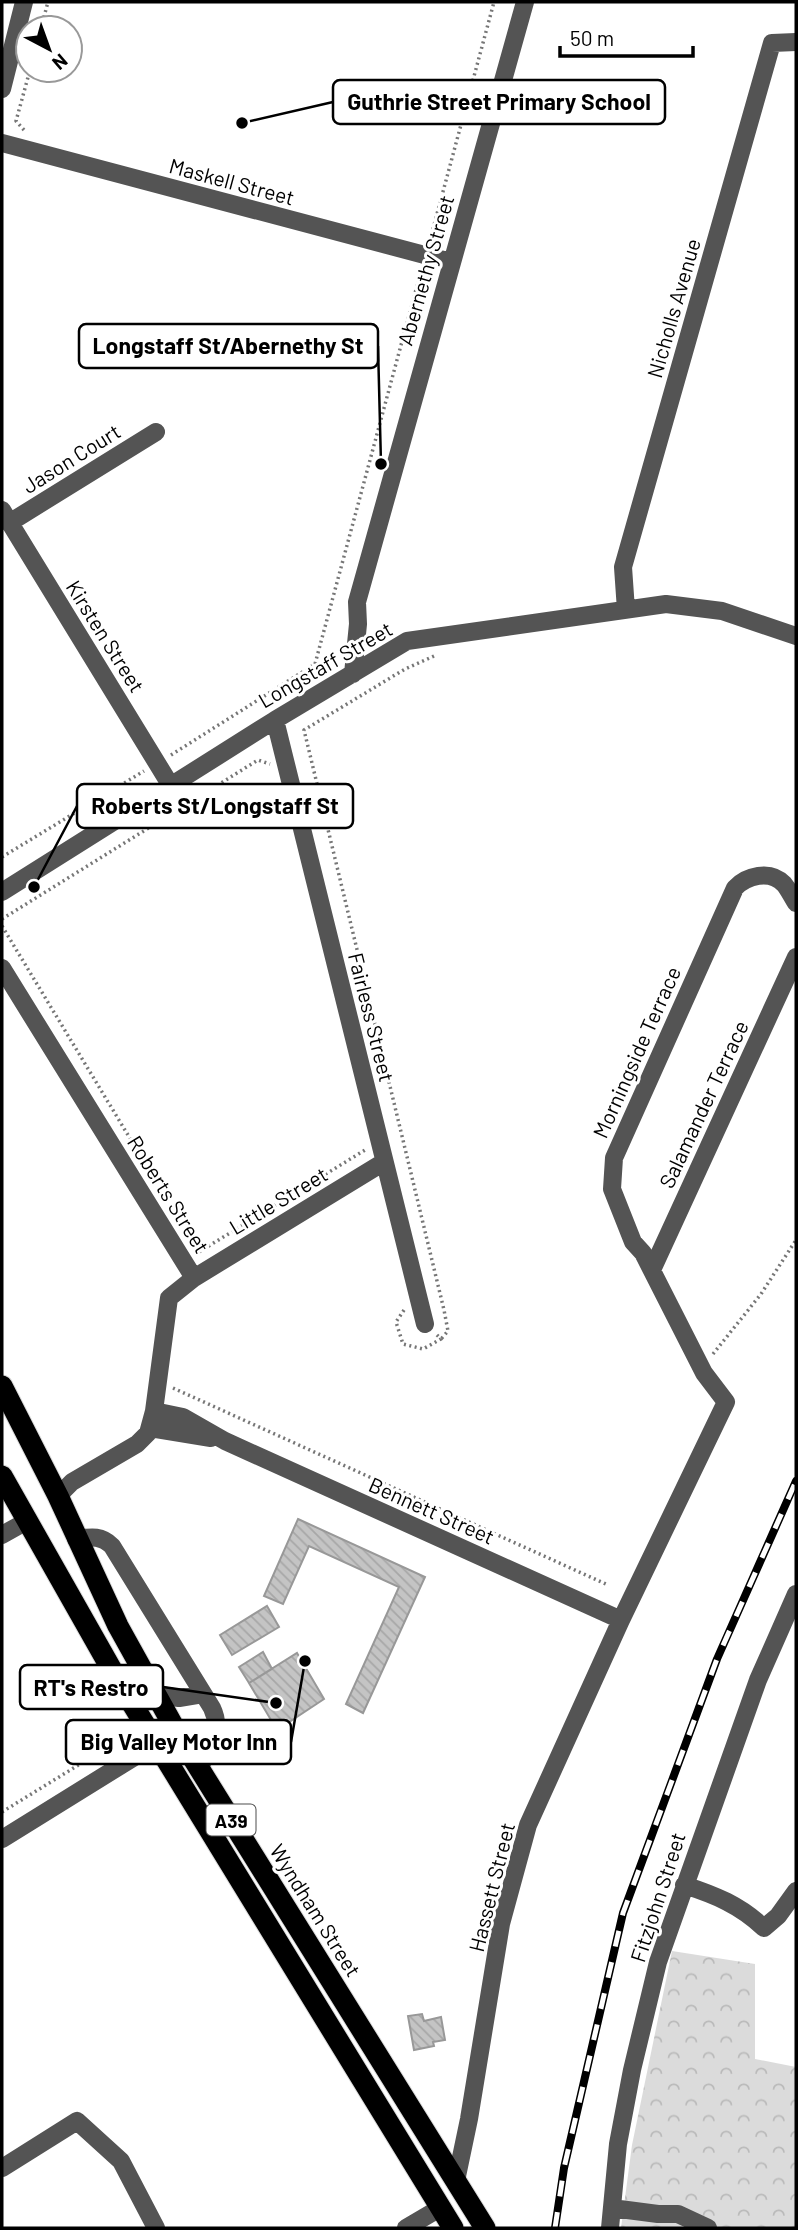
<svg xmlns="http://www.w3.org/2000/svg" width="798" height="2230" font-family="Barlow,sans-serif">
<defs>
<pattern id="forest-crowns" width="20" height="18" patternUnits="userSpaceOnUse" patternTransform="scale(1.75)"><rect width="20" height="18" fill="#dbdbdb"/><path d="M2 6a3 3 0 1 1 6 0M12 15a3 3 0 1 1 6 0" fill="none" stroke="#bababa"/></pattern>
<pattern id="building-back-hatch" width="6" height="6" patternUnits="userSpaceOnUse" patternTransform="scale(1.75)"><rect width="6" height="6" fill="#c4c4c4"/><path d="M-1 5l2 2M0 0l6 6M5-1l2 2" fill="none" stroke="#a7a7a7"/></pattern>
</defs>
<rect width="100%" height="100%" fill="#fff"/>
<path fill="url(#forest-crowns)" d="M672,1951L755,1964V2059L796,2067V2228H621L632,2145Z"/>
<path fill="url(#building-back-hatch)" stroke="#989898" stroke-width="2" d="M298,1519L425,1577L363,1713L346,1704L399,1587L309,1546L283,1604L264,1596Z
M267,1606L279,1627L232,1655L220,1635Z
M263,1652L272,1669L249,1683L239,1667Z
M297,1653L324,1699L277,1730L249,1683Z
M422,2014L424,2021L441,2017L445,2040L433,2042L434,2046L414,2050L408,2016Z"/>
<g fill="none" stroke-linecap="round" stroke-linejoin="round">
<g stroke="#dbdbdb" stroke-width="23">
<path id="highway" d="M2,1386L58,1496L118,1626L179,1736L485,2228
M2,1476L117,1679L453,2228"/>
</g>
<path stroke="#767676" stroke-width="3.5" stroke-dasharray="2 3.5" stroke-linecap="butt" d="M41,28L48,2
M24,130L16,121L30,70
M430,240L494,2
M434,656L405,669L304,730L444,1310L448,1331L441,1339
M171,755L315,664L421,271
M2,857L144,771
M2,919L258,760L270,764
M2,926L131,1140
M199,1252L365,1150
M404,1310L396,1322L403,1344L423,1349L441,1339L436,1334
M713,1354L761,1294L796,1240
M173,1388L608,1585
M2,1812L124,1737"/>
<path stroke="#545454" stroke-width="18" d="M2,89L24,2
M2,143L451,262
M2,510L171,786
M9,523L156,432
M626,610L623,567L772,43L796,42
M353,674L358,624L357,602L525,2
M275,720L425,1324
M2,892L275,720L407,641L666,604L722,611L796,636
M2,968L194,1278L169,1298L154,1411L148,1433L137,1444L72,1482L58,1496
M652,1270L796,957
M194,1278L384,1162
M154,1411L183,1417L225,1441L621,1620
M150,1428L211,1438
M2,1535L27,1521
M76,1539C91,1537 101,1535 112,1546L212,1708C223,1731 210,1748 199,1768
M155,1694L179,1698L203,1694
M2,1839L157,1743
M684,1885C715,1895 740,1905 764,1928L778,1916L796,1891
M2,2168L77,2121L121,2161L156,2228
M456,2181L469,2119L501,1924L528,1825L621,1620L726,1402L704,1373L643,1253L633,1242L612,1189L614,1158L735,888C746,876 770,869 784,884C789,890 792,897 796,903
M612,2208L658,2214H678L708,2228
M406,2228L440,2208
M610,2228L618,2144L632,2070L658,1962L758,1680L796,1594"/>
<use href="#highway" stroke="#000" stroke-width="21"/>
<g stroke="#000" stroke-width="8">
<path id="rail" d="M555,2228L564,2168L623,1913L717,1659L796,1481"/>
</g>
<use href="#rail" stroke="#fff" stroke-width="5" stroke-dasharray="16" stroke-linecap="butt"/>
</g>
<g text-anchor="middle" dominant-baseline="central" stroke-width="6" stroke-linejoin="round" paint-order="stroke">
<rect fill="#fff" stroke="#4c4c4c" stroke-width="2" x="206.5" y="1804.5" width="49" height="31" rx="5"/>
<g font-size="19" font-weight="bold" fill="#000">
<text x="231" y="1820">A39</text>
</g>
<g font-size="21" fill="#000" stroke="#fff">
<text transform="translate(232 181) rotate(15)">Maskell Street</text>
<text transform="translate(425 270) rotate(-74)">Abernethy Street</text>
<text transform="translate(673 308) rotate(-74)">Nicholls Avenue</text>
<text transform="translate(71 458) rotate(-32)">Jason Court</text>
<text transform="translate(106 636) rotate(58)">Kirsten Street</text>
<text transform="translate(325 664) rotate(-30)">Longstaff Street</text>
<text transform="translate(372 1017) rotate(76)">Fairless Street</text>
<text transform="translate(636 1052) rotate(-66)">Morningside Terrace</text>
<text transform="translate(703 1104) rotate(-65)">Salamander Terrace</text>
<text transform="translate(169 1194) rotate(58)">Roberts Street</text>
<text transform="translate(278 1200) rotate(-31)">Little Street</text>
<text transform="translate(432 1510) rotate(24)">Bennett Street</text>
<text transform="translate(491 1887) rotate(-76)">Hassett Street</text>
<text transform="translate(657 1897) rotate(-72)">Fitzjohn Street</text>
<text transform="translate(316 1910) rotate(58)">Wyndham Street</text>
</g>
</g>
<path fill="none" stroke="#000" stroke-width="2.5" d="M242 123L333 102M381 464L378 346M34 887L77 806M276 1703L163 1687M305 1661L291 1742"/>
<g fill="#000" stroke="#fff" stroke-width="2.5">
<circle cx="242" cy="123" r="7"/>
<circle cx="381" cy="464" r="7"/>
<circle cx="34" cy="887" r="7"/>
<circle cx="276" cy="1703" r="7"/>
<circle cx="305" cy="1661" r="7"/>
</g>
<g fill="#fff" stroke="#000" stroke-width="2.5">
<rect x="333" y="80" width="332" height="44" rx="7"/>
<rect x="79" y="324" width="299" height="44" rx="7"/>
<rect x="77" y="784" width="276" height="44" rx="7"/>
<rect x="20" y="1665" width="143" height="44" rx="7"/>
<rect x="66" y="1720" width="225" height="44" rx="7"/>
</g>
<g font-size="23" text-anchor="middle" font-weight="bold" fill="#000">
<text x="499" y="110">Guthrie Street Primary School</text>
<text x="228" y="354">Longstaff St/Abernethy St</text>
<text x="215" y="814">Roberts St/Longstaff St</text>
<text x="91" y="1696">RT's Restro</text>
<text x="179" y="1750">Big Valley Motor Inn</text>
</g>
<rect width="798" height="2230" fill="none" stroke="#000000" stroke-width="7"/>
<g transform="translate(49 49) rotate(139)"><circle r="33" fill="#ffffff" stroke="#999999" stroke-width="2"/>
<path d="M0-5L12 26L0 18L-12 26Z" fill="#000000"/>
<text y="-10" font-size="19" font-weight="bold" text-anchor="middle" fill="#000000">N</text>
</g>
<path d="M560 46v10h133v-10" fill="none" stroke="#000000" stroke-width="3.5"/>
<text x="570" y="46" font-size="21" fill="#000000" stroke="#ffffff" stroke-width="5" paint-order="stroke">50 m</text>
</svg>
